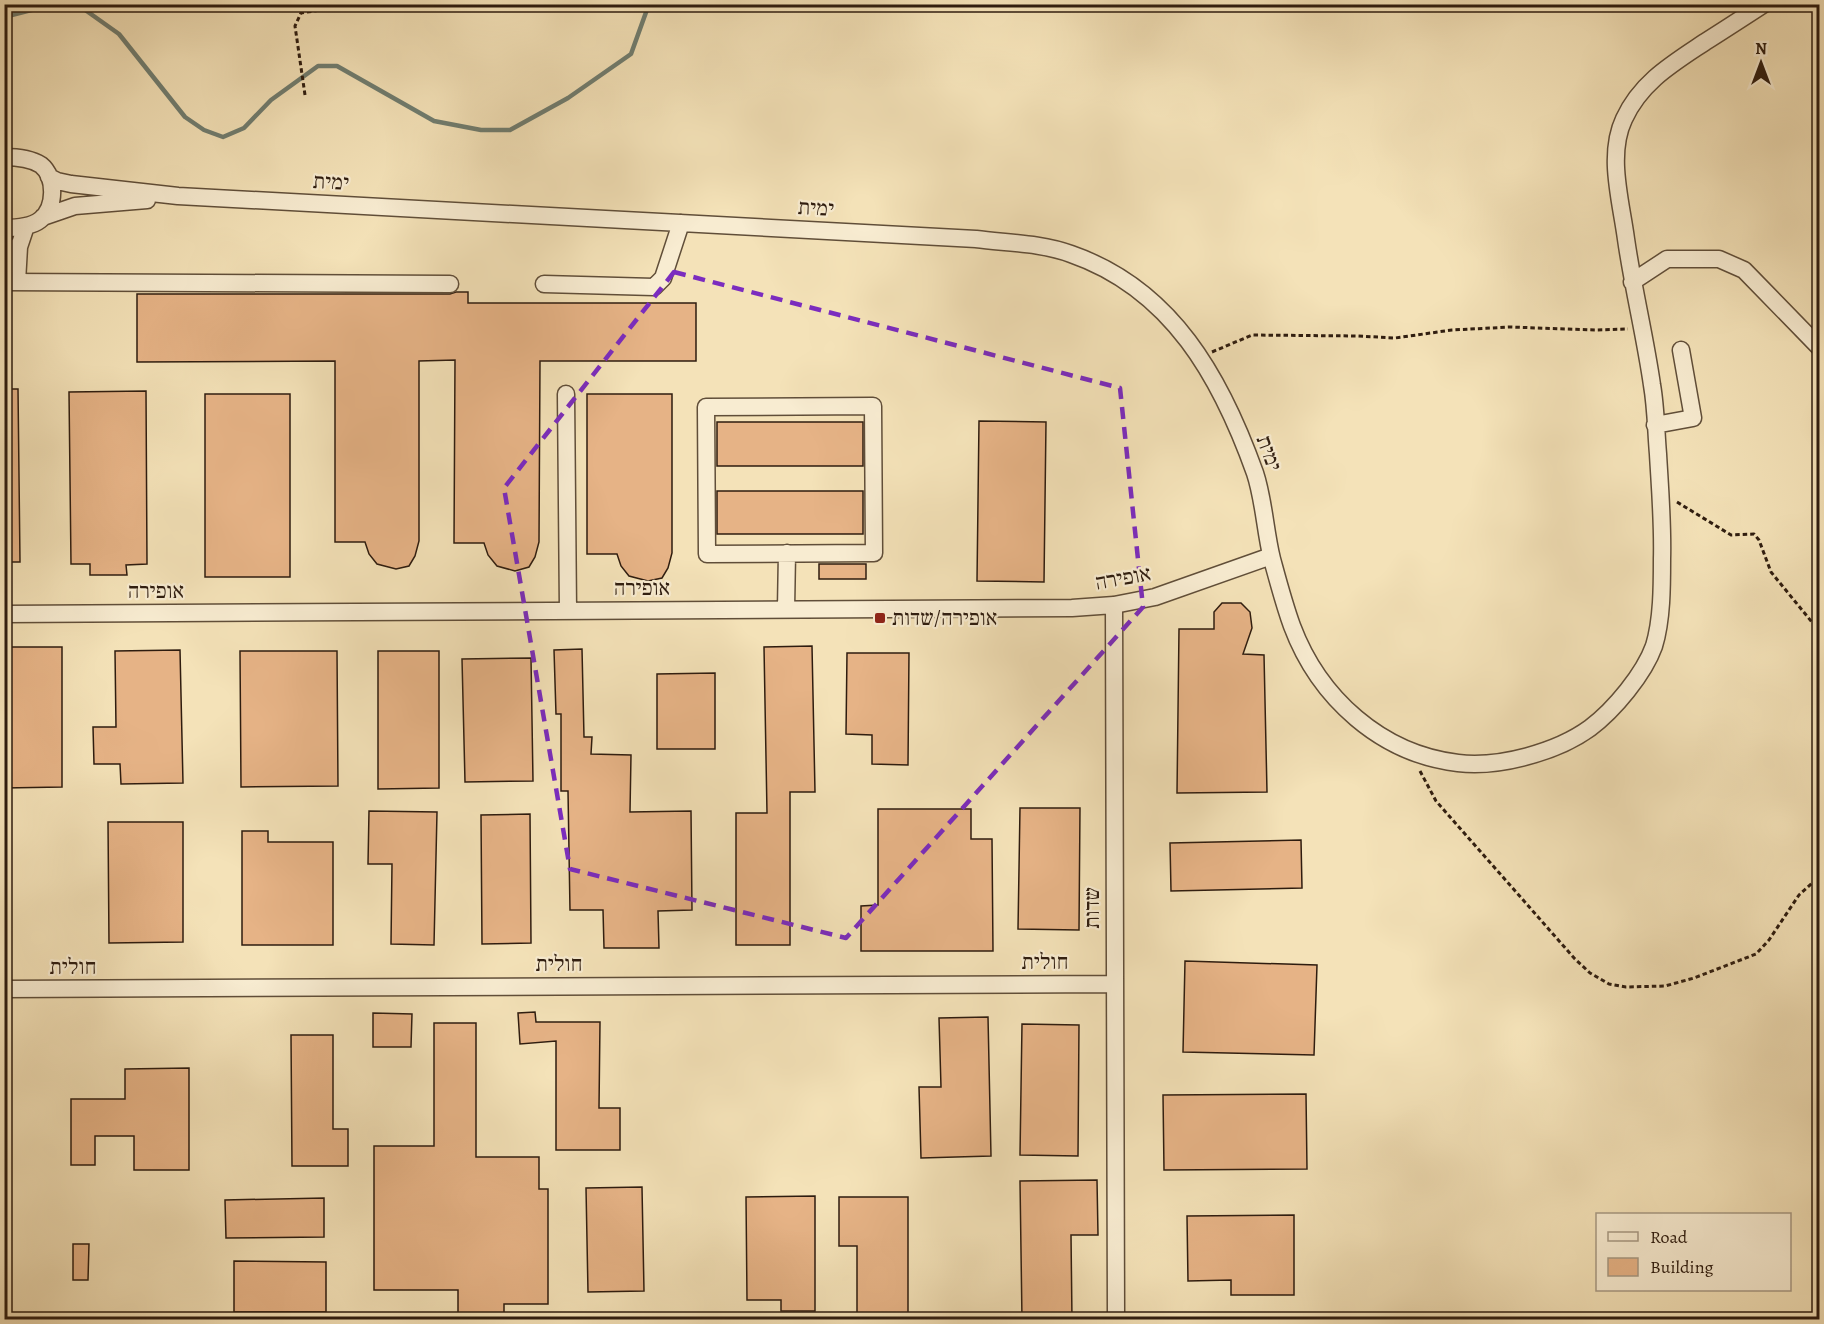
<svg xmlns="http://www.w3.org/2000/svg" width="1824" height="1324" font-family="Alegreya,'Frank Ruhl Libre',serif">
<rect width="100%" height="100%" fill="#f4e2b8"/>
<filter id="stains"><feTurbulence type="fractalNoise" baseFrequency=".00333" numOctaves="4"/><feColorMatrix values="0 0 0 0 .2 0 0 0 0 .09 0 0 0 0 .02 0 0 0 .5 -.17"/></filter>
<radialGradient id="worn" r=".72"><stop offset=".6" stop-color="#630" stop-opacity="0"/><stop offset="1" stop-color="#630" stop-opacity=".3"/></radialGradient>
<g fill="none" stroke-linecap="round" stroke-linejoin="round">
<path stroke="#707d70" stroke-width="4.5" d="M4,17L43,7H81L119,34L185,117L204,130L223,137L244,128L271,100L318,66H337L434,121L481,130H510L568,98L631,54L649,4"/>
</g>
<path fill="#e6b386" stroke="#2e1c0f" stroke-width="1.5" d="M456,292H468V303H696V361H540L539,542L535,557L529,567L515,571L497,566L488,555L484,543H454L455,360L419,361V541L415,556L409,566L396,569L377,564L369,554L365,542H335V361L137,362V294H450Z
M4,389H18L20,562H4Z
M146,391L147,564L126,565L127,575H90V564H71L69,392Z
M205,394H290V577H205Z
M587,394H672V553L668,568L662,578L648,581L629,576L621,566L617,554H587Z
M979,421L1046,422L1044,582L977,581Z
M717,422H863V466H717Z
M717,491H863V534H717Z
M819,564H866V579H819Z
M1222,603H1241L1250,612L1252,628L1243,654L1264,655L1267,792L1177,793L1179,629H1214V612Z
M812,646L815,792H790V945H736V813H767L764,647Z
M4,647H62V787L4,788Z
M582,649L584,737H592L591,754L631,755L630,812L691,811L692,910L658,911L659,948H604L603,910H570L568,791H561V714H556L554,650Z
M180,650L183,783L121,784L120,764H94L93,727H116L115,651Z
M240,651H337L338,786L241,787Z
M378,651H439V788L378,789Z
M847,653H909L908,765L872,764V735L846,734Z
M531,658L533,781L465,782L462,659Z
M715,673V749H657V674Z
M1020,808H1080L1079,930L1018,929Z
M878,809H971V839H992L993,951H861V906L878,905Z
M369,811L437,812L434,945L391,944L392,864H368Z
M530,814L531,943L482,944L481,815Z
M108,822H183V942L109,943Z
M242,831H268V842H333V945H242Z
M1301,840L1302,888L1171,891L1170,843Z
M1185,961L1317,965L1314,1055L1183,1052Z
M535,1012L536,1022H600L599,1108H620V1150H556V1041L520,1044L518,1013Z
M373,1013L412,1014L411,1047H373Z
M988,1017L991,1156L921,1158L919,1087H941L939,1018Z
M434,1023H476V1157H539V1189H548V1304H504V1320H458V1290H374V1146H434Z
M1022,1024L1079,1025L1078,1156L1020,1155Z
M291,1035H333V1129H348V1166H292Z
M189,1068V1170H134V1136H95V1165H71V1099H125V1069Z
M1306,1094L1307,1169L1164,1170L1163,1095Z
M1097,1180L1098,1235H1071L1072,1320H1022L1020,1181Z
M642,1187L644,1291L588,1292L586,1188Z
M815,1196V1311H781V1300H747L746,1197Z
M839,1197H908V1320H857V1246H839Z
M324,1198V1237L226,1238L225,1200Z
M1294,1215V1295H1231V1280L1188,1281L1187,1216Z
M73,1244H89L88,1280H73Z
M234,1261L326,1262V1312H234Z"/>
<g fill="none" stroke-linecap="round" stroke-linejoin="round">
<g stroke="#604e39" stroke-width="19">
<path id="minor" d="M4,157C17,157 30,158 41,165C56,177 56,208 40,220C31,227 16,228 4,228
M49,177L57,181L71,184L178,196L976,239C1007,243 1041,243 1071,254C1172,289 1221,378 1255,473C1264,500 1265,531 1272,559C1278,581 1284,604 1292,626C1319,698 1381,754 1458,763C1499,768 1557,752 1590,728C1614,710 1644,674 1654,646C1662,620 1662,586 1662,559C1663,524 1660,489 1658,454C1656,431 1656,408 1652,385C1645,336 1633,288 1626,239C1621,201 1607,155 1624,119C1641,82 1672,64 1705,42C1724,30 1744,17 1764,4
M43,217L75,206L147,200
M4,241L17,266
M4,282L450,284
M17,282L19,247L26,226
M1632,282L1667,259H1719L1744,270L1820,348
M544,284L654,287L663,278L681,223
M566,394L568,611
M873,406L874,553L707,554L706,407Z
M1655,425L1693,418L1681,350
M1114,605L1116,1320
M786,609L787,553
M4,614L1072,608L1114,605L1155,597L1271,556
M4,989L1115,984"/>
</g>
<path stroke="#2e1c0f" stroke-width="3" stroke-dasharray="4.5 3" stroke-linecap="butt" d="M305,95L295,26L301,13L359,4
M1212,352L1252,335L1357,336L1395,338L1452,330L1510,327L1595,330L1628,329
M1677,502L1731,535L1754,534L1759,540L1771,572L1820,632
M1420,771L1436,801L1575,959L1590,973L1609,984L1626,987L1665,986L1694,978L1756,954L1769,940L1799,895L1820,876"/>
<use href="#minor" stroke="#f8ecd1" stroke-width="16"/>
</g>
<path fill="none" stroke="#7b2cbf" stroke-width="4.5" stroke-dasharray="12 8" stroke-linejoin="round" d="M674,272L1120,388L1143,607L846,938L570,869L504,488Z"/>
<rect fill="#8f2418" stroke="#f8ecd1" stroke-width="2" x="874" y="612" width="12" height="12" rx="3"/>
<g text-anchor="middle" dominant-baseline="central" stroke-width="4.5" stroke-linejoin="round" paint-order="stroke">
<g font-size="22" fill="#2e1c0f" stroke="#f8ecd1">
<text transform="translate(331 182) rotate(3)">ימית</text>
<text transform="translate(816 208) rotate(3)">ימית</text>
<text transform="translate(1269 453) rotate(70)">ימית</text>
<text transform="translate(1123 578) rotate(-10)">אופירה</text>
<text x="642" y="588">אופירה</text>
<text x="156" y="591">אופירה</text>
<text transform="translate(1092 908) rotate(-90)">שדות</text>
<text x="1045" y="962">חולית</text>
<text x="559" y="964">חולית</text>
<text x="73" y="967">חולית</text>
</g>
<g font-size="22" fill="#2e1c0f" stroke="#f8ecd1" text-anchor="start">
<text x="892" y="618">אופירה/שדות</text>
</g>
</g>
<rect width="1824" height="1324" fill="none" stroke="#f4e2b8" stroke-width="24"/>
<rect x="6" y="6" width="1812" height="1312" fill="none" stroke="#2e1c0f" stroke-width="3"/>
<rect x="12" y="12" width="1800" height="1300" fill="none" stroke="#2e1c0f" stroke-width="1.5"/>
<rect x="1596" y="1213" width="195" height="78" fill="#f8ecd1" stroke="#a79983" stroke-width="1.5"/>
<rect x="1608" y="1232" width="30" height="9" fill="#f8ecd1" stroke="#a79983" stroke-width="1.5"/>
<text x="1650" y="1243" font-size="18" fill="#2e1c0f">Road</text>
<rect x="1608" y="1258" width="30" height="18" fill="#e6b386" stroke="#a79983" stroke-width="1.5"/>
<text x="1650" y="1273" font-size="18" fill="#2e1c0f">Building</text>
<g transform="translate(1761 63)" stroke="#f8ecd1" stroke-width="4.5" paint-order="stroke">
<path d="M0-4.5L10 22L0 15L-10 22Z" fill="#2e1c0f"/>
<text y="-9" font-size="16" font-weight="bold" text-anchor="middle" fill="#2e1c0f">N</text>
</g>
<rect width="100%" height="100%" filter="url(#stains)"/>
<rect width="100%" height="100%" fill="url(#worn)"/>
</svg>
